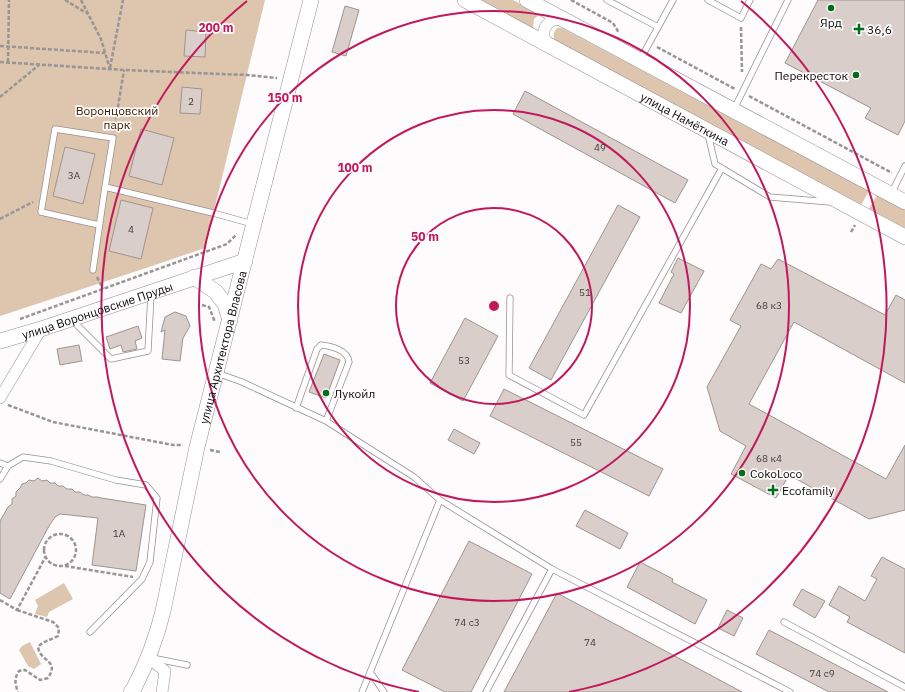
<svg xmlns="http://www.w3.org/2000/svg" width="905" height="692" font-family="'IBM Plex Sans',sans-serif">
<rect width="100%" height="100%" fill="#fdfbfb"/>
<path fill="#dec5ae" d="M0,0H265L205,248L143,269L0,316Z
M480,0H513L540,14L534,19L533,28Z
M557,28H562L869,191L861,205L555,41C553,36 553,33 557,28Z
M877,195L905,210V228L869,209Z
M64,583L73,599L49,612L47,617L35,614L38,606L35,600Z
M30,642L41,664L34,669L28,666L19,650L22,646Z"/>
<path fill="#d9ceca" stroke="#9e9390" d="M818,0H905V121L898,135L865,118L871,108L785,63Z
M345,6L359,10L346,56L332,52Z
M186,30L206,32L205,57L184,56Z
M182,87L202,89L200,114L180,113Z
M525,91L688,180L675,203L513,114Z
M141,129L174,138L162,185L129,176Z
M65,147L95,154L83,204L53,196Z
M121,200L153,208L141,259L109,251Z
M618,205L640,217L551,380L529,368Z
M678,258L704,271L681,313L659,303L674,274L671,272Z
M778,259L885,315L896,295L905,300V383L794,322L749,404L886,479L905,445V510L869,519L789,475L776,498L731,474L746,446L720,431L707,387L741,326L730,320L761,264L771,269Z
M175,312L186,316L190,326L183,338L180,361L162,359L165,330L161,332L165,317Z
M465,318L498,336L463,401L430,383Z
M138,326L142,338L135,341L137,349L123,352L121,345L110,349L106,337Z
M79,345L82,361L60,365L57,349Z
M324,354L340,360L326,398L309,392Z
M504,389L663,469L649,496L490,416Z
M454,429L480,443L474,454L448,440Z
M38,478L42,481L47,480L50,483H55L58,486H63L67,489H72L75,492H80L84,495H88L92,497H98L101,498L146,505L136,571L92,565L98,518L60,514L55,517L49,526L10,599L0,593V521L8,507L12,504V499L16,496V492L20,488L22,484L26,483L29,480L34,481Z
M585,510L628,533L620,549L576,526Z
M469,541L532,574L471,692H445L402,670Z
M882,557L905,569V653L847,622L850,617L829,605L839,586L865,601L877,579L871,576Z
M640,562L673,579L672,582L707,600L695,624L627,587Z
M802,589L825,601L815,618L793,605Z
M557,593L742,692H504Z
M727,610L743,618L734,636L718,628Z
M769,630L888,692H829L756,654Z"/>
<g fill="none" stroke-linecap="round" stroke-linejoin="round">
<g stroke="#9a8e90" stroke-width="7">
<path id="lane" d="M607,0L658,27
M708,0L741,18L750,0
M640,60L673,0
M734,109L788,0
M708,134L715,164L770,197L830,202
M891,194L905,166
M99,225L41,212L55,129L113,138L105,187
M93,270L105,187L213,213L253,224
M510,298L509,375L584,415L722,168
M72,320L111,359L148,351L151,294
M217,373L242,382L326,421L414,477L440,500L552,569L790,692
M296,408L317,349L321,345C331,346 348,350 349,362L326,421
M0,463L8,466L23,457L51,461L116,480L146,485L157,498L150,562L142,579L90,632
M0,479L8,466
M784,622L905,687
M152,658L187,665
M370,672L384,692
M362,692L440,500
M486,692L552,569"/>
</g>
<g stroke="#9a8e90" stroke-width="12">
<path id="street" d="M550,46L544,38C542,25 552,16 565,21
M0,398L41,329
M149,658L165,671L162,692"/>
</g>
<g stroke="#9a8e90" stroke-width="16">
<g id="secondary">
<path id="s1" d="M465,0L905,237"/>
<path d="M527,0L905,202"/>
<path d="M194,277L216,292L225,304L230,320"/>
<path id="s2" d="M0,341L41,329L245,261"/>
<path id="s3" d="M131,692L134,688C148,661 156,640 163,611L197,447L311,0"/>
</g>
</g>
<path stroke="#979595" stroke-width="2.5" stroke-dasharray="4 2" stroke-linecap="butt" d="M65,0L88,14
M81,0L101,39L110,69
M571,0L613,23L619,33
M741,27L742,72
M0,46L105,53
M657,47L735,89
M0,62L124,70L247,75L277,78
M8,62L9,0
M110,68L123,0
M749,96L892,173
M0,97L39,65
M114,131L124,70
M0,219L33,202
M851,232L855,225
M97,277L103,289
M202,305L209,307L215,322
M20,319L227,244L237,234
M8,405L53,422L173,445H183
M210,450L220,452
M44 550a16 16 0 1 1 32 0a16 16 0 1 1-32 0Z
M65,566L133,577
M0,600L17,610L46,556
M17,610L53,622L59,628L58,636C51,640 43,641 38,647C40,662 60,660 48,678L40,680L25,670L19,671C14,678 15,684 18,692"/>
<use href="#lane" stroke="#fff" stroke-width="5.5"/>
<use href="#street" stroke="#fff" stroke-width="11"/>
<use href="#secondary" stroke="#fff" stroke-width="15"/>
</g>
<g fill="none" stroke="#c2185b" stroke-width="2">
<circle cx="494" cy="306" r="98"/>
<circle cx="494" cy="306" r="196"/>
<circle cx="494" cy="306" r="295"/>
<path d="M419 692A393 393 0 0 1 247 1M741 1A393 393 0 0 1 569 692"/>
</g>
<g fill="#006d1d" stroke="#fdfbfb" stroke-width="1.5">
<circle cx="831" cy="8" r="4"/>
<path d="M857 23h4v4h4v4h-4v4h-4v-4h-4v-4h4z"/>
<circle cx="856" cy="75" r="4"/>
<circle cx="326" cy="393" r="4"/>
<circle cx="742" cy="473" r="4"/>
<path d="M771 484h4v4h4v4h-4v4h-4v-4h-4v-4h4z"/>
</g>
<g text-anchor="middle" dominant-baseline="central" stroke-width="3.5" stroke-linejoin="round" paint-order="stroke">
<g font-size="10" fill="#413b3b">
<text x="191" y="101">2</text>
<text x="600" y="147">49</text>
<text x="74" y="175">3А</text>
<text x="131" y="229">4</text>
<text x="585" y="292">51</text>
<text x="769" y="305">68 к3</text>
<text x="464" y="360">53</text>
<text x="576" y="442">55</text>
<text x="769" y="458">68 к4</text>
<text x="119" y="533">1А</text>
<text x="467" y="622">74 с3</text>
<text x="590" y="642">74</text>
<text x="822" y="673">74 с9</text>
</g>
<g font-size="12" fill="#0e0a0b" stroke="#fdfbfb" text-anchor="start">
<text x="831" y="22" text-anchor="middle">Ярд</text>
<text x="867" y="29">36,6</text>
<text x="848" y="75" text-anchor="end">Перекресток</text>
<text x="334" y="393">Лукойл</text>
<text x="750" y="473">CokoLoco</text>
<text x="782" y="490">Ecofamily</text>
</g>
<g font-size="12" fill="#3d2204" stroke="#fdfbfb">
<text x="117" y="110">Воронцовский<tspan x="117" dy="14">парк</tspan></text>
</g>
<g font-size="12" fill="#0e0a0b" stroke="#fdfbfb">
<text stroke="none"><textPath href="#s1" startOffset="250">улица Намёткина</textPath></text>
<text stroke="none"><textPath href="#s2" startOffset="102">улица Воронцовские Пруды</textPath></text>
<text stroke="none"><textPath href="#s3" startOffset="358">улица Архитектора Власова</textPath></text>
</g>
</g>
<circle cx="494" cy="306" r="6" fill="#c2185b" stroke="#fdfbfb" stroke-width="2"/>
<g font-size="12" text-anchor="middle" font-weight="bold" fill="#c2185b" stroke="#fdfbfb" stroke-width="3.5" stroke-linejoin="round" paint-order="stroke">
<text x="216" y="32">200 m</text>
<text x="285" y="102">150 m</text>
<text x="355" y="172">100 m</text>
<text x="425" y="241">50 m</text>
</g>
</svg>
